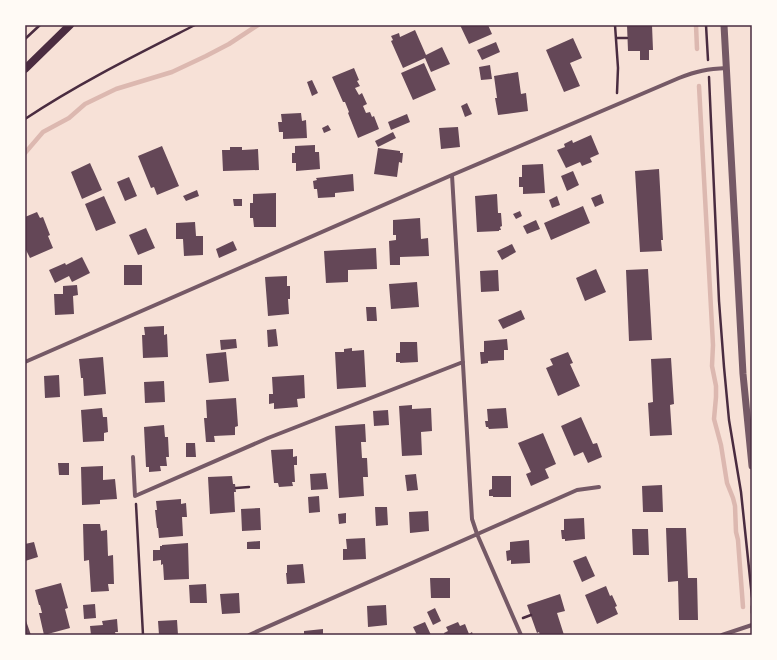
<svg xmlns="http://www.w3.org/2000/svg" width="777" height="660" font-family="Roboto,sans-serif">
<rect width="100%" height="100%" fill="#f7e1d7"/>
<g fill="none" stroke-linecap="round" stroke-linejoin="round">
<path stroke="#dcb8b0" stroke-width="4.5" d="M696,25L697,49
M699,86L713,345L712,366L716,386V397L714,419L721,445L727,483L733,498L735,506L736,532L738,540L743,607
M25,153L43,132L69,118L85,104L116,89L172,72L206,56L229,44L258,25"/>
</g>
<path fill="#644757" d="M460,25H488L492,34L469,44Z
M627,25H652L653,50H649V60H640V51H628Z
M415,30L426,55L442,47L450,64L431,72L425,58L403,68L391,41L393,40L391,36L399,33L400,37Z
M573,38L582,58L570,63L580,86L564,92L546,50Z
M496,42L500,52L482,60L477,50Z
M424,63L436,90L413,100L401,73Z
M490,65L492,79L481,80L479,67Z
M354,68L359,80L357,81L360,86L355,88L359,95L362,93L367,104L363,106L366,113L370,112L372,117L374,116L379,129L358,138L348,113L349,112L345,102H343L332,77Z
M518,72L521,94L526,93L528,111L498,115L495,98H497L494,76Z
M312,80L318,93L312,96L307,82Z
M467,103L472,114L465,117L461,106Z
M301,113L302,121L306,120L307,138L283,139V132H279L278,122H282L281,114Z
M407,114L410,122L391,130L388,122Z
M328,125L331,130L324,133L322,128Z
M458,127L460,147L441,149L439,128Z
M393,132L396,138L378,147L375,141Z
M591,135L599,154L590,158L592,162L582,166L580,162L566,168L557,150L565,147L564,144L572,140L573,143Z
M315,145V152H319L320,169L296,171V163H292V153H295V146Z
M162,146L179,186L157,195L154,187L151,188L138,156Z
M230,147H242V150L258,149L259,170L223,171L222,150H230Z
M378,148L400,151V153H403L402,163L399,162L397,177L374,174Z
M90,163L102,190L82,199L71,172Z
M543,164L545,193L523,194V187H519V177H522V165Z
M659,169L663,240H661L662,251L640,252L635,171Z
M573,171L579,185L567,191L561,176Z
M353,174L354,191L335,193V197L318,198L317,189H314L313,181L317,180L316,178Z
M129,177L137,196L125,201L117,182Z
M197,190L199,196L186,201L183,196Z
M276,193V227H254L253,218H250V203H253V194Z
M497,194L498,213H501L502,226L500,227L501,230H499V231L477,232L475,196Z
M601,194L604,203L595,207L591,198Z
M104,196L116,223L96,231L85,204Z
M557,196L560,205L552,208L549,200Z
M233,199H242V206H234Z
M583,206L590,223L551,240L544,223Z
M520,211L522,216L516,219L513,214Z
M37,212L40,218L43,217L50,235L48,236L53,248L30,258L25,248V217Z
M420,218L421,239L428,238L429,256L400,257V265H390L389,241L396,240V235H393V220Z
M536,220L540,229L527,234L523,226Z
M195,222L196,236H203V255L184,256L183,239H176V223Z
M146,228L155,248L138,255L129,235Z
M233,241L237,250L219,258L216,249Z
M512,244L516,252L502,260L497,251Z
M376,248L377,269L348,270V282L326,283L324,251Z
M82,257L90,273L72,282L69,276L55,283L49,270L65,263L66,265Z
M124,265H142V285H124Z
M596,269L606,292L585,301L576,278Z
M648,269L652,340L629,341L626,270Z
M498,270L499,291L481,292L480,271Z
M287,276V286H290V299H288L289,314L268,316L265,277Z
M417,282L419,307L391,309L389,284Z
M77,285L78,295L73,296L74,314L55,315L54,294H63V286Z
M366,307H376L377,321H367Z
M521,310L525,319L503,329L498,320Z
M164,326V335L167,334L168,357L143,358L142,335H145L144,327Z
M276,329L278,346L268,347L267,330Z
M236,339L237,348L221,350L220,340Z
M507,339L508,350H504V360L488,361V363L481,364L480,352H484V341Z
M400,342H417L418,362L400,363V362H396V353H400Z
M352,348V351L364,350L366,387L337,389L335,352H344V349Z
M226,352L229,381L209,383L206,354Z
M568,352L573,363L570,364L580,386L558,396L546,368L553,365L550,359Z
M103,357L106,394L84,396L83,378H81L79,359Z
M671,358L674,404L670,405L672,435L650,436L648,403L653,402L651,359Z
M59,375L60,397L45,398L44,376Z
M304,375L305,398L297,399L298,407L274,409V403L269,404V394H273L272,377Z
M164,381L165,402L145,403L144,382Z
M236,398L238,426L235,427V435L214,436L215,442H206L204,418H207L206,400Z
M412,405V409L431,408L432,431L421,432L422,455L402,456L399,406Z
M102,408L103,417H107L108,432L104,433V441L83,442L81,410Z
M506,408L508,428L489,429L488,427H486L485,421H488L487,409Z
M388,410L389,425L374,426L373,411Z
M581,417L593,444L597,443L602,457L588,463L583,452L574,456L561,426Z
M365,424L366,442H361L362,458H367L368,477H363L364,496L339,498L335,426Z
M164,425L165,437H168L169,457H166L167,466H160L161,471L149,472V467H146L144,427Z
M543,433L556,464L545,469L549,478L531,486L526,474L531,472L518,443Z
M186,443H195L196,457H186Z
M293,449V457L297,456V465H294L295,482H292L293,486L279,487L278,483H274L271,450Z
M58,463H69V475H59Z
M103,466V480L115,479L117,499L100,500V504L82,505L81,467Z
M326,473L328,489L311,490L310,474Z
M416,474L418,490L407,491L405,475Z
M232,476L233,484H235L236,492H234L235,512L210,514L208,477Z
M492,476H511V497H493V496H489V490L492,489Z
M662,485L663,512H643L642,486Z
M319,496L320,512L309,513L308,497Z
M181,499V504L186,503L187,517H182L183,536L159,538L158,528H157L155,510H157L156,501Z
M375,507H387L388,525L376,526Z
M260,508L261,530L242,531L241,509Z
M428,511L429,531L410,533L409,512Z
M346,513V523L339,524L338,514Z
M584,518L585,539L565,541V539H562L561,530H564V519Z
M83,524H100L101,531L107,530L108,556L113,555L114,584H108L109,591L91,592L89,560L84,561Z
M666,528H686L688,578H697L698,620H679L678,581L668,582Z
M632,529H648L649,555H633Z
M365,538L366,559L343,560V549H347L346,539Z
M529,540L530,563L511,564V560L507,561L506,551L510,550V542Z
M260,541V549H247V542Z
M34,542L38,557L25,561V544Z
M188,543L189,579L164,580L163,564L161,565V560L153,561V550H160V546H162V545Z
M586,556L595,576L582,582L573,561Z
M303,564L305,583L287,584L286,573H287V565Z
M430,578H450V598H431Z
M61,583L68,608L65,609L70,628L44,635L39,613H42L40,605H39L35,590Z
M206,584L207,603H190L189,585Z
M606,586L610,596L612,595L617,606L615,607L618,614L597,624L585,595Z
M239,593L240,613L222,614L220,594Z
M560,594L565,611L557,613L564,635H540L539,632L537,633L527,605Z
M95,604L96,618L84,619L83,605Z
M386,605L387,625L368,627L367,606Z
M435,608L441,621L433,625L427,612Z
M25,618L31,635H25Z
M117,619L118,632H115L116,635H91L90,626L103,625L102,621Z
M177,620L178,635H159L158,621Z
M425,622L431,635H417L413,627Z
M458,622L460,626L465,624L469,634L472,632L473,635H444V633L448,631L446,627Z
M323,629V635H304V631Z"/>
<g fill="none" stroke-linecap="round" stroke-linejoin="round">
<path stroke="#4a2c40" stroke-width="2.5" d="M615,25L618,68L617,93
M706,25L708,60
M616,38H627
M25,39L40,25
M709,77L719,301L724,367L729,420L741,492L752,597
M25,119C79,83 138,54 195,25
M236,488L249,487
M136,504L143,635
M752,606V613
M523,618L531,615"/>
<path stroke="#755966" stroke-width="4" d="M452,175L472,519L477,534L521,635
M25,362L452,175L679,78C697,71 707,69 727,68
M133,457L135,496L268,438L463,362
M249,635L577,490L599,487
M722,635L752,625"/>
<path stroke="#755966" stroke-width="7" d="M724,25L743,374L752,466"/>
<path stroke="#4a2c40" stroke-width="8" d="M25,69L70,25"/>
</g>
<rect width="777" height="660" fill="none" stroke="#fffaf5" stroke-width="52"/>
<rect x="26" y="26" width="725" height="608" fill="none" stroke="#4a2c40" stroke-width="1.5"/>
</svg>
